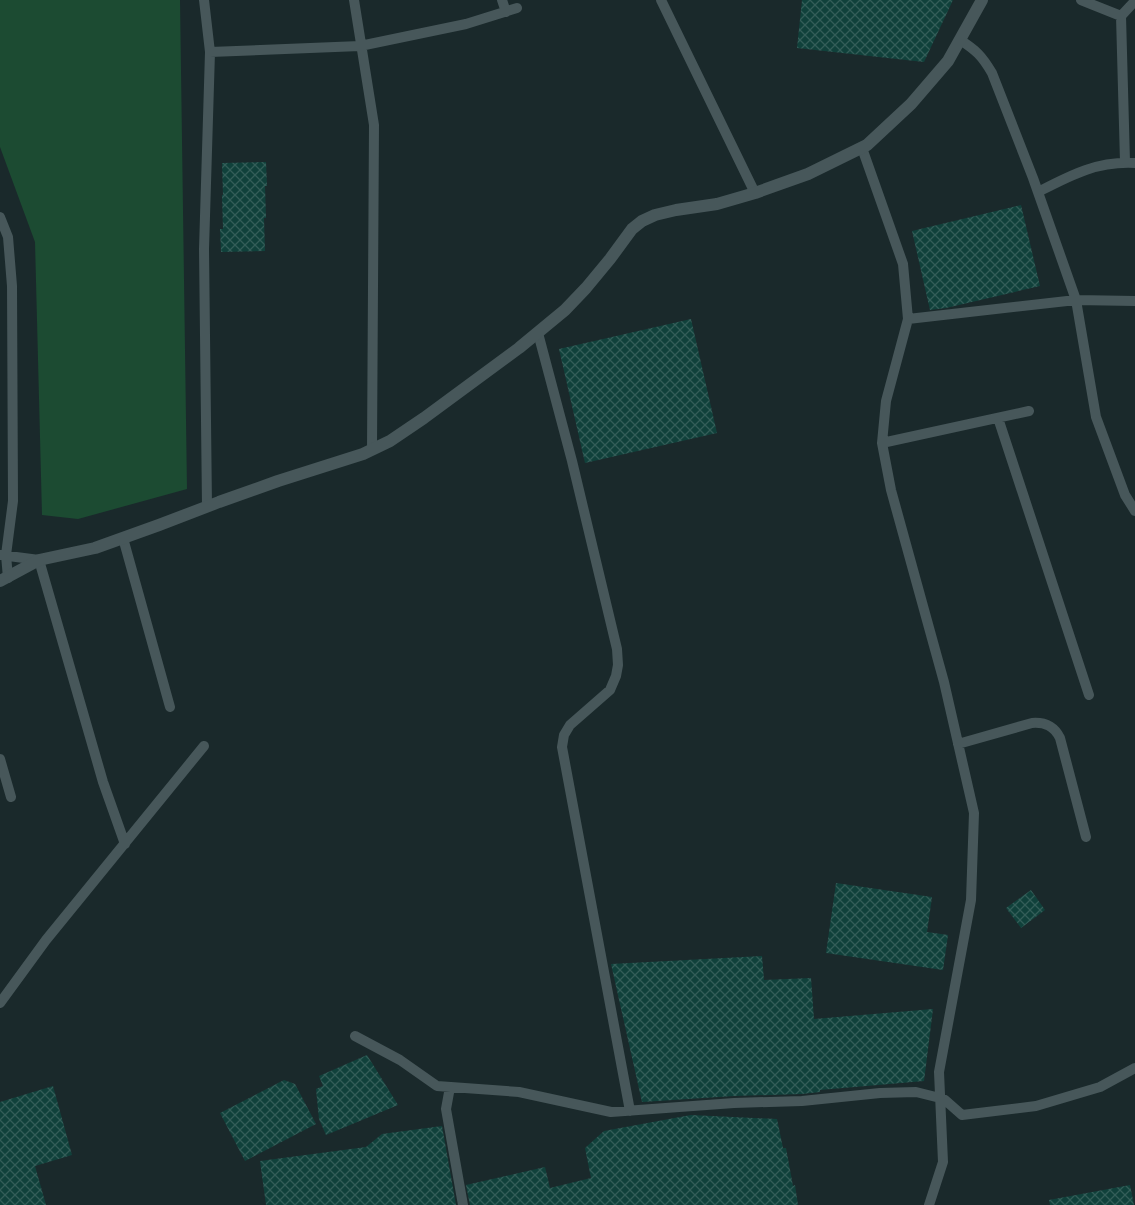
<svg xmlns="http://www.w3.org/2000/svg" width="1135" height="1205" font-family="'Archivo Narrow',sans-serif">
<defs>
<pattern id="building-cross-hatch" width="8" height="8" patternUnits="userSpaceOnUse" patternTransform="scale(1.25)"><rect width="8" height="8" fill="#10413b"/><path d="M0 0l8 8M0 8l8-8" fill="none" stroke="#335d58"/></pattern>
</defs>
<rect width="100%" height="100%" fill="#1a292b"/>
<path fill="#1c4b32" d="M0,0H180L187,489L78,519L42,515L35,242L0,147Z"/>
<path fill="url(#building-cross-hatch)" d="M802,0H953L924,62L797,48Z
M266,162L267,186H265L266,218H264L265,251L221,252L220,229H223L222,195H223L222,163Z
M1021,205L1040,286L946,308L930,310L912,231Z
M691,319L717,433L585,463L559,349Z
M836,883L932,897L927,932L948,935L943,970L826,953Z
M1031,890L1045,910L1021,928L1006,908Z
M762,956L764,980L811,978L814,1019L933,1009L924,1081L820,1090V1092L802,1094L734,1096L642,1102L611,964Z
M367,1055L398,1105L326,1135L319,1119L316,1089L323,1086L319,1076Z
M284,1080L295,1084L316,1124L245,1161L220,1113Z
M53,1086L72,1155L35,1166L46,1205H0V1102Z
M691,1115L777,1119L783,1148H786L793,1186L795,1185L798,1205H470L466,1185L545,1167L550,1188L591,1178L585,1148L604,1131Z
M442,1126L456,1205H266L260,1161L366,1147L382,1134Z
M1130,1185L1134,1205H1050L1049,1200Z"/>
<g fill="none" stroke-linecap="round" stroke-linejoin="round">
<path stroke="#47575a" stroke-width="10" d="M204,0L210,52L204,249L207,506
M354,0L374,125L372,449
M502,0L506,12
M661,0L755,193
M1081,0L1121,16L1135,1
M1121,16L1125,162
M960,40C976,50 982,56 992,73L1033,178L1076,300L1096,417L1125,495L1135,511
M210,52L360,46L466,24L517,8
M862,148L903,264L908,319L886,401L882,443L891,490L944,682L974,813L971,900L939,1072L943,1162L929,1205
M1038,192C1071,175 1097,161 1135,163
M0,217L8,237L12,286L13,501L6,555L8,578
M908,319L1076,300L1135,301
M538,333L572,461L617,649L618,665L616,676L610,690L570,725L564,735L562,747L630,1111
M998,418L1089,695
M882,443L1029,411
M123,538L170,707
M1,555L39,560L103,782L125,844
M958,744L1032,723C1045,722 1054,726 1060,738L1086,837
M0,759L11,797
M0,1003L46,940L204,746
M355,1036L400,1060L437,1086L519,1092L611,1112L734,1103L802,1101L880,1093L916,1092L940,1098L945,1100L962,1115L1036,1106L1100,1087L1135,1068
M450,1087L446,1109L463,1205"/>
<path stroke="#47575a" stroke-width="12" d="M0,581L39,560L95,548L159,525L219,502L278,481L363,454L390,441L424,418L519,348L565,310L586,288L610,259L632,229L642,221L655,215L676,210L717,204L755,193L808,174L867,145L911,104L948,61L982,0"/>
</g>
</svg>
